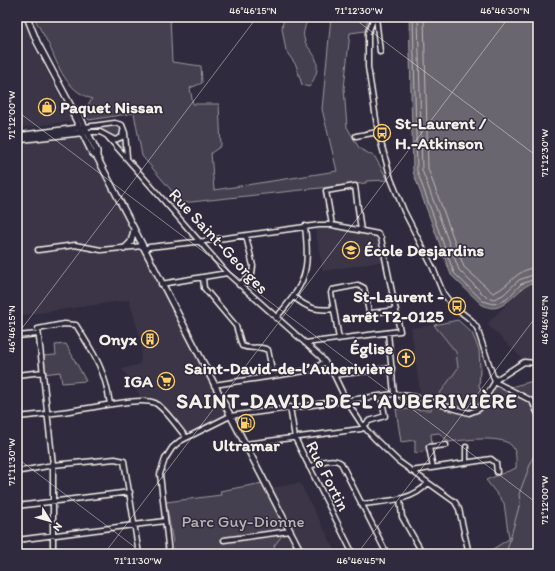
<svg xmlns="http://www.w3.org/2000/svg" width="555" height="571" font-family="Itim,sans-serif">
<rect width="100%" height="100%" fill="#2f2a3d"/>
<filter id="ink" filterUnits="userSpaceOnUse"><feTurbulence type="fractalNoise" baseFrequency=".025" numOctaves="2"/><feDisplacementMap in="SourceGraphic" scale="8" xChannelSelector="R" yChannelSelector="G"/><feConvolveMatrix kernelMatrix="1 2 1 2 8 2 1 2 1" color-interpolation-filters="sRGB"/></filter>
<g filter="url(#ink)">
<path fill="#3b3647" d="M17,17H22L35,49L72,121L29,127L17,126Z
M82,136L231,413L181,435L155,404L141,397L122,369L140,364L142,344L129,300L17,316V144Z
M315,226L374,234L381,238L385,261L323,271Z
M535,282H538V374L487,324L523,288Z
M434,325L445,340L480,333L484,346L479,409L421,399L411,328Z
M300,483L337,554H276L274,546L270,488Z"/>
<path fill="#454050" stroke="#9c989c" d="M34,17H170L172,62L201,66L202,83L190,88L193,104H219L221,146L211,153L214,190L337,171L322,109L331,17H368L365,31L350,33L344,88L347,127L359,148L375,157L388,180L366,181V183L182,203L142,156L134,113L89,120L83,113L92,99C65,89 60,69 49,45C44,35 38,26 34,17Z
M284,17H307C307,25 302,31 304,38C305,44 309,48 312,52C321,64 317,76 309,87L302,85L296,65L286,51L282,28Z
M115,123L122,125L128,159L111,140L100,132L97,125Z
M458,320L472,333L479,350L480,368L479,386L482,393L492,391L495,385L503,389L533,381L538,384V554H488V552L509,539L504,503L486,480L516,468C516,459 517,451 511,445C501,435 462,440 449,442L439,433L431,434L434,467L428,451L415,453V440L401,442L396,409L431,410L433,403L458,368L456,352L434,325Z
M66,344L86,381L62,383L60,372L44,374L41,356L56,355L55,345Z
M263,483L287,529L274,546L276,554H175L166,502L221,495L220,491Z"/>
<path fill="#6a6670" stroke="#a19ea0" d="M409,17H538V282C516,283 505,320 481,304L451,275L413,172Z"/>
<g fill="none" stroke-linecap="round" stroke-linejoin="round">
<path stroke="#bdb9b8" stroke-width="1" d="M413,17L417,171L454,273L483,301L494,304L506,300L521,284L538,278
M418,17L422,170L459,270L486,297L494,299L503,295L519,280L538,273
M424,17L428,169L464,267L493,293C510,287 516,268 538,267"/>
<path stroke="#a19ea0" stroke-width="1" d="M506,554L520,503L519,494L538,444"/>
<g stroke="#f4f1e8" stroke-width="7">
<path id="minor" d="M374,17L368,33V67L378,132L391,179L404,211L433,268L443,293L452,305L471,320L477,328L495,382L532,401L538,414
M376,17L380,52
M85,127L115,123L122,125L125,133L127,157
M88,132H100L115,140L122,137L123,131
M107,136L228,274L321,357L334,375L346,400L363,426L374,438L398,461L455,502L459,509L469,554
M356,136L378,132
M332,225L326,191L355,186L361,231
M145,249L149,247L204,241L319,225H332L378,234L381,238L400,331L305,343
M38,250L75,245L101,250L143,246
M203,278L204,288L236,326L242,346C252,350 258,345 268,350L273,375
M161,284L227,273
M239,285L252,274L253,266L246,236
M294,297C307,308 317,311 333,309
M276,318C306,283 310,273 305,226
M388,333L394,394
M17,336L38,334
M339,339L331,293L332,290L358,285L364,288L369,312L371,313L396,310
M17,375L43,372
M334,375L392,368
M214,385L312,370L325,362
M290,407L295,438L353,554
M17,417C38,415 60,413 81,409C98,407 140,397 155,403C165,408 178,428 186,437
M245,444L361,429L369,421L385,416L381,396
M466,447V463
M309,467C317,463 332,456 341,463L387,554
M433,468L429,447L446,445
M17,470L21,471L53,465L115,459L124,461L139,554
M411,471L491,459L496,463L497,472
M400,499L402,517L423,554
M361,504C384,501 412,502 428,483
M17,506L130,492
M17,540L165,521
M224,540L290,531
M53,554V465L38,329L64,324L76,325C94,354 105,369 110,404
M169,554L160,474L165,459L172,448L180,441L230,416L394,394L415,397L469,413L479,409L496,380L524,362L537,363"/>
</g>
<g stroke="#f4f1e8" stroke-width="8">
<path id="major" d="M27,17L37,42L72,108L73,114L92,153L97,157L302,554
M72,108L77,111L97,151V157
M17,136L85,127
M17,140L88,132
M124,249L131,242L134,230"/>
</g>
<use href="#minor" stroke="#2f2a3d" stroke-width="4"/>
<use href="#major" stroke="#2f2a3d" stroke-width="5"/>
</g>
</g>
<path fill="none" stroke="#f4f1e8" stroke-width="1" stroke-opacity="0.45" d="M352,17L538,157M17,111L538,504M17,335L257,17M17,458L144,554M104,554L509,17M357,554L538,314"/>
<defs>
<g id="shop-ring" transform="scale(0.9)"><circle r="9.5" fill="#2f2a3d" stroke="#ffd166" stroke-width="1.5"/><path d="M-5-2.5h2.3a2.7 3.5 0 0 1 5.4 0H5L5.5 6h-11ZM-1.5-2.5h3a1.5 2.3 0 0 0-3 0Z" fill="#ffd166"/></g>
<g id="bus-ring" transform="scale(0.9)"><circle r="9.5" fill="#2f2a3d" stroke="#ffd166" stroke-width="1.5"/><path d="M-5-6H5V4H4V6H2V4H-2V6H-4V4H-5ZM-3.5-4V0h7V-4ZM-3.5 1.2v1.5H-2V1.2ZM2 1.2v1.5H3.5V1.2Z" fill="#ffd166"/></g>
<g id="school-ring" transform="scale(0.9)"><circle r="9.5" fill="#2f2a3d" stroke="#ffd166" stroke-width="1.5"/><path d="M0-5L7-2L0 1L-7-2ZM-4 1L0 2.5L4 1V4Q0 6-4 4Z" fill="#ffd166"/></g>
<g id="building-ring" transform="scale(0.9)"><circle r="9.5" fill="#2f2a3d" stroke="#ffd166" stroke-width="1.5"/><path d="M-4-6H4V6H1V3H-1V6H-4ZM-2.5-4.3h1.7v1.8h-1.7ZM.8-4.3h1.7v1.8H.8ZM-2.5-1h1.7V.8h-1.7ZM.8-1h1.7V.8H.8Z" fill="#ffd166"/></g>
<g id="church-ring" transform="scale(0.9)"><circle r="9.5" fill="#2f2a3d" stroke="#ffd166" stroke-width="1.5"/><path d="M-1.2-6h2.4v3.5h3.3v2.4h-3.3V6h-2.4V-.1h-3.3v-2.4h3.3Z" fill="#ffd166"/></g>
<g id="supermarket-ring" transform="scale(0.9)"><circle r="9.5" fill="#2f2a3d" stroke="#ffd166" stroke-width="1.5"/><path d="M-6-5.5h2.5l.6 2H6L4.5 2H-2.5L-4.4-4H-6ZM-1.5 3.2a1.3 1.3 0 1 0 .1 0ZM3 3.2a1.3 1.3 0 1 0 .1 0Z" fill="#ffd166"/></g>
<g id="fuel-ring" transform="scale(0.9)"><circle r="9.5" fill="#2f2a3d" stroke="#ffd166" stroke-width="1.5"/><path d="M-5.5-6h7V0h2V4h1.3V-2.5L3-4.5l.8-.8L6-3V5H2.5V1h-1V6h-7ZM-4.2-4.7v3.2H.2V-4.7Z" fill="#ffd166"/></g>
</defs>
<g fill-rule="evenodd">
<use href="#shop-ring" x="47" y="107"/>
<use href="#bus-ring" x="382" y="133"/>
<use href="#school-ring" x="351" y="250"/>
<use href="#bus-ring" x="457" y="306"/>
<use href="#building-ring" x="150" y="339"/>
<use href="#church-ring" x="406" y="358"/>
<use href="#supermarket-ring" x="166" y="381"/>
<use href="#fuel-ring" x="246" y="423"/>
</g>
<g text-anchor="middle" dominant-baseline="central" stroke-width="3" stroke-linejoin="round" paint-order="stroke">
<g font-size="17" font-weight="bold" fill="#f4f1e8" stroke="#2f2a3d" text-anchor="end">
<text x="60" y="107" text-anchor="start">Paquet Nissan</text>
<text x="395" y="123" text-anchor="start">St-Laurent /<tspan x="395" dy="20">H.-Atkinson</tspan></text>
<text x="364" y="250" text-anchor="start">École Desjardins</text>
<text x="444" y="296">St-Laurent -<tspan x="444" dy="20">arrêt T2-0125</tspan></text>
<text x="137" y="339">Onyx</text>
<text x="393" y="348">Église<tspan x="393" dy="20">Saint-David-de-l’Auberivière</tspan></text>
<text x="153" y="381">IGA</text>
<text x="246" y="445" text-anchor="middle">Ultramar</text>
</g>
<g font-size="17" fill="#f4f1e8" stroke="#2f2a3d">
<text transform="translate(219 241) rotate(47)">Rue Saint-Georges</text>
<text transform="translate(328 476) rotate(63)">Rue Fortin</text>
</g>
<g font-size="17" fill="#b7b3b3" stroke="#2f2a3d">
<text x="243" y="521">Parc Guy-Dionne</text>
</g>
<g font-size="21" font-weight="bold" letter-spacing="1" fill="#f4f1e8" stroke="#2f2a3d">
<text x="347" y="400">SAINT-DAVID-DE-L'AUBERIVIÈRE</text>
</g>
</g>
<rect width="555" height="571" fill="none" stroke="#2f2a3d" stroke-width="44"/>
<g transform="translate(50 521) rotate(127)" stroke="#2f2a3d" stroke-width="3" paint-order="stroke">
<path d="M0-3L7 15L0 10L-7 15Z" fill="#f4f1e8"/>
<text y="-6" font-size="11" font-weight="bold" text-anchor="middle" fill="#f4f1e8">N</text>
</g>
<rect x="22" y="22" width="511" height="527" fill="none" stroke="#f4f1e8" stroke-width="1.5"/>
<g font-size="10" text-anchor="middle" fill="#f4f1e8">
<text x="253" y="14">46°46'15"N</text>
<text x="359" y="14">71°12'30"W</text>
<text x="505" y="14">46°46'30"N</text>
<text transform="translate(11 115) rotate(-90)" y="4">71°12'00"W</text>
<text transform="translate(544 153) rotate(-90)" y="4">71°12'30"W</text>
<text transform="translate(544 320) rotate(-90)" y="4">46°46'45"N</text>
<text transform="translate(11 329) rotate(-90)" y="4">46°46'15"N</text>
<text transform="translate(11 462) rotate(-90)" y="4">71°11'30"W</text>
<text transform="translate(544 500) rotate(-90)" y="4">71°12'00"W</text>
<text x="138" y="564">71°11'30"W</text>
<text x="361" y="564">46°46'45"N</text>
</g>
</svg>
